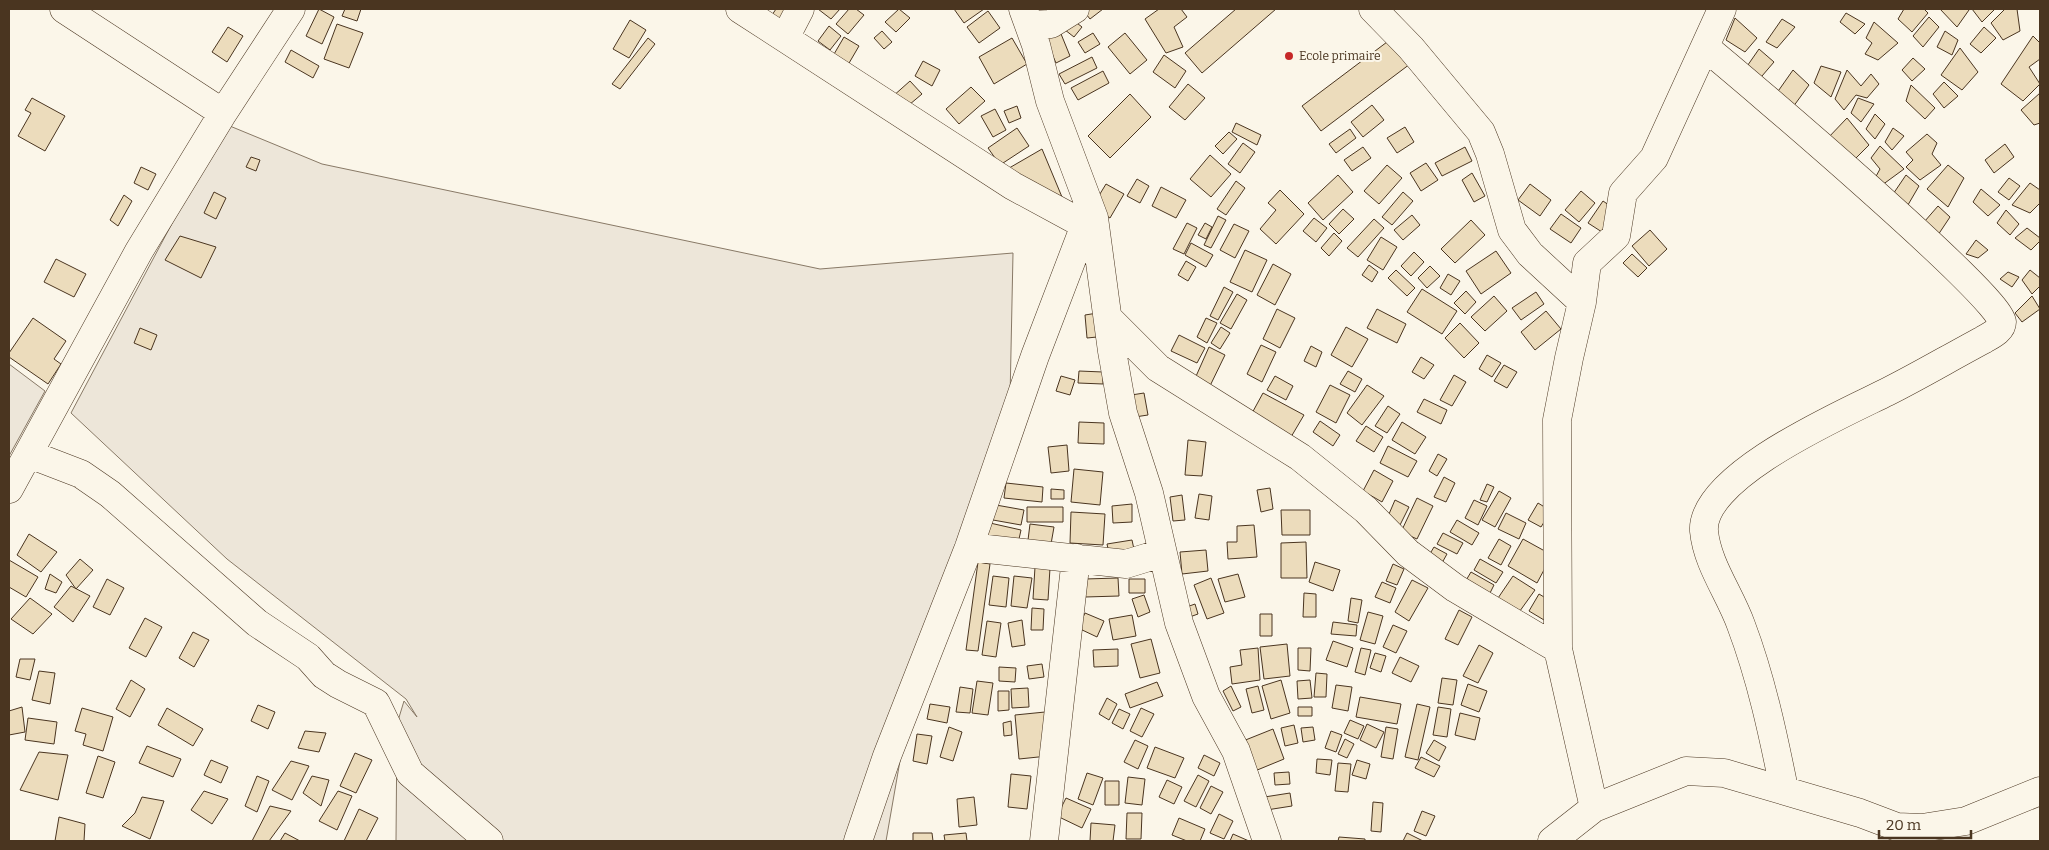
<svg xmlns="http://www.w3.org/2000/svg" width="2049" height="850" font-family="Bitter,serif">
<rect width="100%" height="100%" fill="#fbf6e9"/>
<path fill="#ede6d9" stroke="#887966" d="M225,124L322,164L820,269L1013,253L1009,448L908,715L886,841H396L397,724L404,701L417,717L406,699L227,559L71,413Z
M9,364L45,391L9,456Z"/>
<path fill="#ecdcbc" stroke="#4a3520" d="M319,9L334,17L322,44L306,36Z
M345,9H361L357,21L342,16Z
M776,9H792L784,22L772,15Z
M818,9H840L831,19Z
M849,9H856L864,15L848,34L836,24Z
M899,9L910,18L896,32L885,22Z
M954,9H984L964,23Z
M1084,9H1103L1090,19L1083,10Z
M1159,9H1181L1187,17L1174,27L1183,47L1166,53L1145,19Z
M1236,9H1276L1202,73L1185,53Z
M1904,9H1924L1928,13L1912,32L1898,19Z
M1940,9H1968L1969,10L1957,27Z
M1972,9H1993L1994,10L1982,22Z
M2005,9H2017L2020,31L2003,40L1991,23Z
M988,11L1000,28L979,43L967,27Z
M1846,13L1865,24L1855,34L1840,22Z
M1068,16L1082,27L1074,37L1060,26Z
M1929,17L1939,27L1923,47L1913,36Z
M1735,18L1757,38L1745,52L1726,40Z
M1782,19L1795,27L1777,48L1766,42Z
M630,20L646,30L629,58L613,49Z
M1874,22L1898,43L1878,60L1865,54L1872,43L1866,38Z
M337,24L363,33L349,68L324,59Z
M829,26L841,36L830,50L818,41Z
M228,27L243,36L227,62L212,52Z
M1984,27L1996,38L1981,53L1970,44Z
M1059,29L1070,56L1056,63L1044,36Z
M882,31L892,42L884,49L874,38Z
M1945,31L1958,40L1952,55L1937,47Z
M1093,33L1100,44L1085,53L1078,42Z
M1125,33L1147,60L1130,74L1108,47Z
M2033,36L2040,43V59L2029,67L2040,84L2023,101L2001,84Z
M844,37L859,46L845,70L830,61Z
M648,38L655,44L620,89L612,84Z
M1012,38L1027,64L994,84L979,57Z
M1391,39L1410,64L1321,131L1302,106Z
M1960,48L1978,72L1962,90L1941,75Z
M1759,49L1774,62L1756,83L1743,72Z
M291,50L319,66L313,78L285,62Z
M1164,55L1186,71L1175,88L1153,72Z
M1092,57L1097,68L1065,84L1059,74Z
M1913,58L1925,69L1912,81L1902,70Z
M923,61L940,70L932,86L915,76Z
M1821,66L1841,72L1831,97L1814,83Z
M1793,70L1809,85L1793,107L1774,97Z
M1847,70L1861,86L1871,74L1879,84L1867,98L1856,95L1844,110L1835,99Z
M1103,71L1109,83L1078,100L1071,88Z
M910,81L922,94L903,110L892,97Z
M1944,82L1958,96L1944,108L1933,94Z
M1188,84L1205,98L1185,120L1169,107Z
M1911,85L1935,108L1925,119L1906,101Z
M971,87L985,101L959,124L946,109Z
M2040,93V123L2034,125L2021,110Z
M1130,94L1151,117L1110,158L1088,136Z
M32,98L65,116L45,151L18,136L31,113L25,110Z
M1858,98L1874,104L1861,122L1851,113Z
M1372,105L1384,120L1363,137L1351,122Z
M1017,106L1021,118L1009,123L1004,111Z
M995,109L1006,130L993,137L981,116Z
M1875,114L1885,124L1875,139L1866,129Z
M1847,118L1869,145L1852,162L1827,139Z
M1236,123L1261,135L1257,145L1232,132Z
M1405,127L1414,142L1397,153L1387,138Z
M1017,128L1029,146L1000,165L988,148Z
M1893,128L1904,136L1892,150L1885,142Z
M1350,129L1356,138L1336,153L1329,144Z
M1229,132L1237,139L1223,154L1215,146Z
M1927,134L1937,143L1932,154L1941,165L1920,180L1906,167L1913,160L1906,152Z
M1243,143L1255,152L1240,173L1228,164Z
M2005,144L2014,157L1994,173L1985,160Z
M1880,146L1904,169L1878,188L1874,180L1880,169L1871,158Z
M1363,147L1371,158L1352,171L1344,160Z
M1465,147L1472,161L1442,176L1435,163Z
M1042,149L1062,197L1056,203L1004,171Z
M1210,155L1231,174L1211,197L1190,179Z
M251,157L260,160L256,171L246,167Z
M1426,163L1438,180L1421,191L1410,173Z
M1387,165L1402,178L1379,204L1364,191Z
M1948,165L1964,178L1948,207L1927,189Z
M141,167L156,174L148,190L134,183Z
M1472,173L1485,196L1474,202L1462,180Z
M1338,175L1353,192L1323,220L1308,203Z
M1906,175L1919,186L1905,210L1889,200Z
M2009,178L2020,186L2009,200L1998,192Z
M1137,179L1149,186L1140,203L1127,196Z
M1236,181L1245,188L1226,215L1217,209Z
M2030,183L2040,190V203L2030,213L2012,205Z
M1106,184L1124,194L1110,218L1092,207Z
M1530,184L1551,200L1540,216L1518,200Z
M1161,187L1186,200L1176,218L1152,206Z
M1981,189L2000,205L1988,216L1973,202Z
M1280,190L1304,214L1276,244L1260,229L1276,210L1268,203Z
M1581,191L1595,203L1579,222L1565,210Z
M214,192L226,198L216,219L204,213Z
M1403,192L1413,201L1392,225L1382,217Z
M124,195L132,201L118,226L110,220Z
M1603,201L1616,210L1602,232L1588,223Z
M1938,206L1950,217L1934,241L1918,229Z
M1343,209L1354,219L1339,234L1329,224Z
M2006,210L2019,224L2010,235L1997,223Z
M1561,214L1581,228L1571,243L1550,229Z
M1412,215L1420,225L1403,240L1394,230Z
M1218,216L1226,220L1211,248L1204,245Z
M1314,218L1327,228L1316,242L1303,231Z
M1374,219L1384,228L1358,257L1347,248Z
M1471,220L1485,235L1455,263L1441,249Z
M1187,223L1197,228L1184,254L1173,249Z
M1205,223L1212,227L1206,239L1198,235Z
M1234,224L1249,231L1235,258L1220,250Z
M2027,228L2040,238V241L2031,250L2015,238Z
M1650,230L1667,249L1649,266L1632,246Z
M1334,233L1342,241L1329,256L1321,248Z
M180,236L216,247L201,278L165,260Z
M1381,237L1397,247L1383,270L1367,260Z
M1976,240L1988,250L1978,258L1966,254Z
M1191,243L1213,255L1206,267L1185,255Z
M1245,250L1267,260L1252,292L1230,282Z
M1496,251L1511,273L1481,294L1466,271Z
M1414,252L1424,262L1411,276L1401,266Z
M1632,254L1647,268L1638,277L1623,263Z
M56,259L86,274L74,297L44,282Z
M1186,261L1196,267L1188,281L1178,275Z
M1273,264L1291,274L1275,305L1257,295Z
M1369,265L1378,272L1372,282L1362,275Z
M1430,266L1440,276L1427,288L1418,278Z
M1396,270L1415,288L1407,296L1388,278Z
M2030,270L2040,278V286L2032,294L2022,280Z
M2008,272L2019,277L2012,287L2000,279Z
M1448,274L1460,281L1451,295L1440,288Z
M1224,287L1233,292L1218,320L1210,316Z
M1422,289L1457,311L1442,334L1407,312Z
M1466,291L1476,302L1465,314L1454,303Z
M1536,292L1544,304L1521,320L1512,308Z
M1237,294L1247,300L1231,329L1220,323Z
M1494,296L1507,311L1485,331L1471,317Z
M2032,296L2040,309L2022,322L2015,313Z
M1277,309L1295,318L1280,348L1263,339Z
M1377,309L1406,324L1397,343L1367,328Z
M1546,311L1561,329L1535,350L1521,332Z
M1104,312L1107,336L1087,338L1085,315Z
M33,318L66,341L54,359L61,364L48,384L9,357V353Z
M1206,318L1217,323L1207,343L1197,337Z
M1460,323L1479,343L1464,358L1445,338Z
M1221,327L1230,333L1220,349L1211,343Z
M1346,327L1368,339L1352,367L1331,355Z
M140,328L157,335L151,350L134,343Z
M1179,335L1205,348L1197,363L1171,351Z
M1261,345L1276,352L1262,382L1247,374Z
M1311,346L1322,352L1316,367L1304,361Z
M1209,347L1225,355L1208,390L1193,383Z
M1487,355L1501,363L1492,377L1479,369Z
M1421,357L1434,365L1424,379L1412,372Z
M1504,365L1517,372L1507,388L1494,381Z
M1079,371L1103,372V384L1078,383Z
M1348,371L1362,379L1355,392L1340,384Z
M1454,375L1466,382L1452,406L1440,400Z
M1061,376L1075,380L1070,395L1056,391Z
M1275,376L1293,386L1286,400L1267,390Z
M1330,385L1350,395L1336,423L1316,412Z
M1367,385L1384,396L1362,425L1347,413Z
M1144,393L1148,415L1128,418L1125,396Z
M1263,393L1304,415L1291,437L1251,415Z
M1424,399L1447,410L1441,424L1417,412Z
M1388,406L1400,414L1387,433L1375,426Z
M1320,421L1340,435L1333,446L1313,432Z
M1079,422L1104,423V444L1078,443Z
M1402,422L1426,437L1415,454L1392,440Z
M1366,426L1383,437L1374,452L1356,441Z
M1188,440L1206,442L1202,476L1185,475Z
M1067,445L1069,471L1051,473L1048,447Z
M1388,446L1417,461L1408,477L1380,463Z
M1438,454L1447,459L1437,476L1429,471Z
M1074,469L1103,472L1100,505L1071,502Z
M1374,470L1393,481L1382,502L1363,491Z
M1444,477L1455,483L1446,502L1434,497Z
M1006,483L1043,487L1042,502L1004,498Z
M1487,484L1494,487L1487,502L1480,500Z
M1270,488L1273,509L1261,512L1257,490Z
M1051,489L1064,490V499H1051Z
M1499,491L1511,498L1495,527L1482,520Z
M1199,494L1212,496L1209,520L1195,518Z
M1182,495L1185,520L1173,521L1170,497Z
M1417,498L1433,506L1417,539L1401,532Z
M1395,500L1409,507L1399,527L1386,521Z
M1474,500L1487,506L1478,525L1465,518Z
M1538,503L1551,511L1541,527L1528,520Z
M1132,504V522L1113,523L1112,506Z
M996,505L1024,510L1021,525L993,520Z
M1027,507H1063V522H1027Z
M1281,510H1310V535H1282Z
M1071,512L1105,514L1103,545L1070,543Z
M1506,513L1526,523L1519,539L1498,529Z
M1457,520L1479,533L1472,545L1450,532Z
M990,523L1021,530L1017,548L985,540Z
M1030,524L1054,527L1051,544L1028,540Z
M1254,525L1257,557L1228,559L1227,542H1237V526Z
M1443,533L1463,543L1457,554L1437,544Z
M29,534L57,552L41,572L17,555Z
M1499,539L1511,546L1501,565L1488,558Z
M1523,539L1552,555L1537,583L1508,566Z
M1132,540L1135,554L1110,558L1107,544Z
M1306,542L1307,578H1281V543Z
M1434,547L1447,554L1438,570L1425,562Z
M1206,550L1208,571L1182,574L1180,552Z
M80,559L93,570L76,589L66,575Z
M1480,559L1503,572L1496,583L1474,570Z
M9,560L38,577L26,597L9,587Z
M978,562L990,564L978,651L966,650Z
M1315,562L1340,570L1333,591L1309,582Z
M1393,564L1404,569L1397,585L1386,581Z
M1035,567L1050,568L1048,600L1033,599Z
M1471,572L1494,585L1489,595L1465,582Z
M50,574L62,582L56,593L45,589Z
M1238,574L1245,597L1225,602L1218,579Z
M993,576L1009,578L1006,607L989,605Z
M1014,576L1032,578L1027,608L1011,606Z
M1513,576L1535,590L1517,615L1496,601Z
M1118,578L1119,596L1085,597V579Z
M1211,578L1224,613L1207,619L1194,585Z
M107,579L124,588L110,615L93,607Z
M1129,579H1145V593H1129Z
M1412,580L1428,588L1409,621L1395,612Z
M1382,582L1396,588L1390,603L1375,597Z
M71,586L90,596L73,622L54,607Z
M1304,593L1316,594V617H1303Z
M1539,594L1554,603L1544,620L1529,611Z
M1144,595L1150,612L1138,617L1132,599Z
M30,598L52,614L33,634L11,619Z
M1351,598L1362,600L1358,623L1348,621Z
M1195,604L1198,614L1184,619L1181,609Z
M1032,608L1044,609L1043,630H1031Z
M1459,610L1472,617L1458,645L1445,639Z
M1368,612L1383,616L1375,644L1360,640Z
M1085,613L1104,621L1097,637L1078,628Z
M1260,614H1272V636H1260Z
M1132,615L1136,636L1113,640L1109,619Z
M145,618L162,627L146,657L129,648Z
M1022,620L1025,645L1012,647L1008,623Z
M987,621L1001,623L996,657L982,655Z
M1333,622L1357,625L1356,636L1331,634Z
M1393,625L1407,631L1396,653L1383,647Z
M193,632L209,640L194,667L179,658Z
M1151,639L1160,673L1140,678L1131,644Z
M1333,641L1353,648L1347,667L1326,660Z
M1287,644L1290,676L1264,679L1260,647Z
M1479,645L1493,653L1478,683L1463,676Z
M1258,648L1260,680L1232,684L1230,667L1242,665L1240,650Z
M1298,648H1311L1310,671L1298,670Z
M1361,648L1371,650L1365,675L1355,672Z
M1118,649V666L1094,667L1093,650Z
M1375,653L1386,656L1381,672L1370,668Z
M1400,657L1419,666L1411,682L1392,673Z
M20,659H35L30,680L16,677Z
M1042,664L1044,677L1029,679L1027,666Z
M999,667L1016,668L1015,682L999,681Z
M39,671L55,673L50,704L32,700Z
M1316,673L1327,674L1326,697H1314Z
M1442,678L1457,680L1453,705L1438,703Z
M131,680L145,689L130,717L116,709Z
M1281,680L1290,713L1271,719L1262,686Z
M1310,680L1312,698L1298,699L1297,681Z
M977,681L993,683L988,715L972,713Z
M1157,682L1163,696L1130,708L1125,694Z
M1468,684L1487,691L1479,712L1461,705Z
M1336,685L1352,687L1348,711L1332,708Z
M1231,686L1241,707L1233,711L1223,691Z
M1258,686L1264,710L1252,713L1246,689Z
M960,687L973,689L970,713L956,712Z
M1028,688L1029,707L1012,708L1011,689Z
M998,691H1009V710L998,711Z
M1360,697L1401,704L1397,724L1356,717Z
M1107,698L1117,704L1109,720L1099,714Z
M930,704L950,707L947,723L927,719Z
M1417,704L1430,707L1418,760L1405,757Z
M258,705L275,712L268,729L251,721Z
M22,707L25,732L9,735V711Z
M1298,707H1312V716H1298Z
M1438,707L1451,709L1447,737L1433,735Z
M82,708L113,717L103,751L83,745L86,734L75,731Z
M167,708L203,729L193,746L158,725Z
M1141,708L1154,714L1142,737L1130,731Z
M1119,709L1130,714L1123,729L1112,723Z
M1045,712L1048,756L1019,759L1015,715Z
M1460,713L1480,718L1475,740L1455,735Z
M28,718L57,722L54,744L25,740Z
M1350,720L1364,726L1358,739L1344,733Z
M1011,721L1012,735L1004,736L1003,723Z
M1367,724L1384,732L1376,748L1360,740Z
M1294,725L1298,743L1285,746L1281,728Z
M949,727L962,732L953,761L940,757Z
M1313,727L1315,740L1303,742L1301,728Z
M1386,727L1398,729L1393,759L1381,757Z
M1273,729L1284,759L1250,773L1238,743Z
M305,731L326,733L319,752L298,748Z
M1331,731L1342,735L1336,752L1325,748Z
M917,734L932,736L927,764L913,761Z
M1345,739L1354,744L1347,758L1338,754Z
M1135,740L1148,746L1138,769L1124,762Z
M1434,740L1446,747L1439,761L1426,753Z
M147,746L181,759L173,777L139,763Z
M1155,747L1184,758L1175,778L1147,768Z
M39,752L68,755L58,800L20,790Z
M355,753L372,760L356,793L340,786Z
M1204,755L1220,763L1214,776L1198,768Z
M98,756L115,762L103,798L86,793Z
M1421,757L1440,766L1434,777L1415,768Z
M1317,759L1332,760L1330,775L1316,773Z
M211,760L228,767L221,783L204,775Z
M1357,760L1370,764L1366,779L1352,775Z
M291,761L309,766L292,800L272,790Z
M1338,763L1351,764L1348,792L1335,791Z
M1289,772L1290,784L1275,785L1274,773Z
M1087,773L1103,778L1093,805L1078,799Z
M1011,774L1031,776L1027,809L1008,807Z
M1198,775L1209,781L1196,807L1184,801Z
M257,776L269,781L257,812L245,806Z
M312,776L329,780L321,806L303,793Z
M1128,777L1145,779L1142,805L1125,803Z
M1167,780L1182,787L1174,804L1159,797Z
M1105,781H1119V805H1105Z
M1211,786L1223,792L1211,814L1200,808Z
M204,791L228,799L212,824L191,810Z
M338,791L352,796L337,830L319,821Z
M1290,793L1292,806L1260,811L1258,798Z
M142,797L164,801L150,839L122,826L135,813Z
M974,797L977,825L959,827L957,799Z
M1066,798L1091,809L1082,828L1057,816Z
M1373,802L1383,803L1381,832L1371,831Z
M270,806L291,811L269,841H252Z
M359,809L378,818L366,841H344Z
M1422,811L1435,816L1426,836L1414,831Z
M1127,813H1142L1141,839H1126Z
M1219,814L1233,821L1224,839L1210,833Z
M59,817L85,824L84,841H55Z
M1179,818L1205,829L1200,841H1187L1172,835Z
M1091,823L1115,825L1113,841H1090Z
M285,833L300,841H280Z
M913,833H932L933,841H913Z
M966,833L967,841H945L944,835Z
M1407,833L1423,841H1403Z
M1233,834L1249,841H1230Z
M1339,837L1365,839V841H1338Z"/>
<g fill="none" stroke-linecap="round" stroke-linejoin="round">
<g stroke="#4a3520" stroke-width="29">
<path id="street" d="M64,9L223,113
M740,9L1013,186L1085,225
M1023,9L1036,45L1050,101L1094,218L1112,351L1123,413L1149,493L1179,623L1206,696L1236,751L1267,841
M1373,9L1411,48L1481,132L1490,154L1512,230L1530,254L1582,302
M1029,25L1051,24L1075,9
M785,38L800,9
M1705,47C1742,77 2001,297 2002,322C2002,331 1989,336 1983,340C1951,357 1919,376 1887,392C1845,413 1700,476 1704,531C1707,564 1730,594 1741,625C1761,678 1773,734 1784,789
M1108,318L1158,368L1300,457L1366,510L1408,553L1455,588L1558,649
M29,454L81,474L110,494L257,623L308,657L324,675L338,684L376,703L410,773L489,841
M9,489L139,251L223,113L291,9
M969,547L1126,564L1162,553
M1594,808L1558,649L1557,420L1569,358L1582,302L1587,263L1616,236L1623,193L1654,158L1722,9
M858,841L887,756L969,547L1035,356L1085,225L1094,218
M1044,841L1076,558
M1552,841L1594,808L1686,771L1724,773L1860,813L1897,827L1922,828L1966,821L2040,791"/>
</g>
<use href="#street" stroke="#fbf6e9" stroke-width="28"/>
</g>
<circle fill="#c62828" stroke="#fbf6e9" stroke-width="2" cx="1289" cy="56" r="5"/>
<g text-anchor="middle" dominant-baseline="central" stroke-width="4" stroke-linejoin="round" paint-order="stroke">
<g font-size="12" fill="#4a3520" stroke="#fbf6e9" text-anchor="start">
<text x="1299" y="56">Ecole primaire</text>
</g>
</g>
<rect width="2049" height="850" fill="none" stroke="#4a3520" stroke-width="20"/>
<path d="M1879 830v8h92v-8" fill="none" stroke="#4a3520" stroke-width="2.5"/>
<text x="1886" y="830" font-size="15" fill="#4a3520" stroke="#fbf6e9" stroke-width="4" paint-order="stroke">20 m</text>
</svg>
